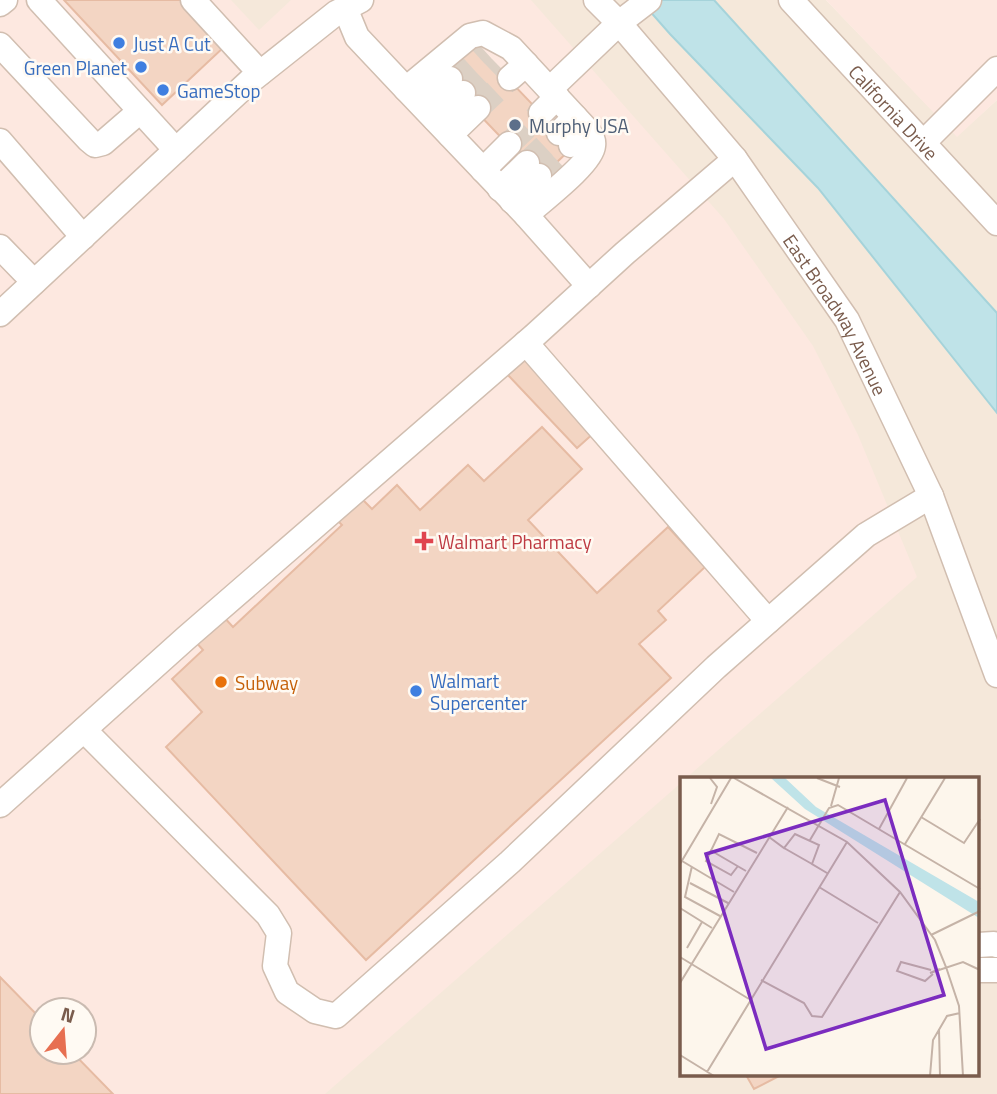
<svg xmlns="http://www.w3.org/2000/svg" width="997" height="1094" font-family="'Titillium Web',sans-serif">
<rect width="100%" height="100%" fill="#fdf6ec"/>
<path fill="#f5e8da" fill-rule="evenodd" d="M0,0H826L957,136L997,100V1094H0ZM682,779H978V1075H682ZM42,1010H84V1052H42Z"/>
<path fill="#fde8e0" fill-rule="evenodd" d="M0,0H231L259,30L291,0H531L724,219L813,346L858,435L917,577L685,779H682V782L325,1094H0ZM42,1010H84V1052H42Z
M826,0H997V100L957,137Z"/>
<path fill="#bfe3e8" stroke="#a5d3da" stroke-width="2" d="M640,0H714L997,313V413L818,188L670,34Z"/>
<path fill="#f3d5c3" stroke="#e6bba3" stroke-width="2" d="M64,0H183L225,46L162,105Z
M470,39L573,147L540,178L471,106L435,71Z
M524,357L595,432L577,448L507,374Z
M542,427L582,469L528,520L597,593L668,527L705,567L658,611L666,620L639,644L671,678L366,960L166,747L202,712L172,679L203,650L195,641L222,615L233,627L342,525L337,520L361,498L372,509L397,485L420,510L468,465L484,481Z
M0,977L42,1020V1052H72L113,1094H0Z
M746,1075H781L754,1089Z"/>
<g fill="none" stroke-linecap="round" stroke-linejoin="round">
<path stroke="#dcd0c4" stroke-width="24" stroke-dasharray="24 12" stroke-linecap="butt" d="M450,79L483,49
M463,93L495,62
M478,108L510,78
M509,144L541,113
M527,163L559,133
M539,176L571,145"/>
<g stroke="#d1beb0" stroke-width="27">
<g id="minor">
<path d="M39,0L176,150"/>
<path d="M193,0L260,73"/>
<path id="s1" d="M596,0L619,23L735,159L847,320L931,496L997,675"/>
<path id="s2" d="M791,0L997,223"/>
<path d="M0,4L5,0"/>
<path d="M345,8L357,37L406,89L470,36L483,33L511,48L588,131C591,135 594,141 593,146C592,163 540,202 526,215L589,286"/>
<path d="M0,45L89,140L95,145L103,143L140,111"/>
<path d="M510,78L526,64"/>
<path d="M406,89L526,215"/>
<path d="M550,89L619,23L649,0"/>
<path d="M422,105L450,79"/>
<path d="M541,113L557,97"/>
<path d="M435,119L463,93"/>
<path d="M559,133L575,117"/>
<path d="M450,135L478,108"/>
<path d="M0,141L83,237"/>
<path d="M923,143L997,69"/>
<path d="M571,145L588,131"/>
<path d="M483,170L509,144"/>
<path d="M500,189L527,163"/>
<path d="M512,201L539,176"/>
<path d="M0,247L34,282"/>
<path d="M0,314L249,82L336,13L361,0"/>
<path d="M526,343L768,621"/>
<path d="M84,730L268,915L279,933L275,966L287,992L315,1011L336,1016L510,862L716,667L866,535L931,496"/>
<path d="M0,805L186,638L534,336L625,253L735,159"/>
<path d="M978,945L994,944L997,945"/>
<path d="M978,970H997"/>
</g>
</g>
<use href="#minor" stroke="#fff" stroke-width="24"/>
</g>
<g fill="#3f7fe0" stroke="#fffaf3" stroke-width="2.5">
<circle cx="119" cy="43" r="7"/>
<circle cx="141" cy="67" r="7"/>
<circle cx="163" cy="90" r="7"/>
<circle cx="416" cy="691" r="7"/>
</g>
<circle fill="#5c6f8a" stroke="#fffaf3" stroke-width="2.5" cx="515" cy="125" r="7"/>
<path fill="#e0444e" stroke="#fffaf3" stroke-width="2.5" d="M420.5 530.5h7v7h7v7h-7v7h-7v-7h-7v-7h7z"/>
<circle fill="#e8710a" stroke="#fffaf3" stroke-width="2.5" cx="221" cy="682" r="7"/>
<g text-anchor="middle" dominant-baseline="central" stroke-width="5" stroke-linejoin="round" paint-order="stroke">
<g font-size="19" fill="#366cbe" stroke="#fffaf3" text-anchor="start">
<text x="133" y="43">Just A Cut</text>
<text x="127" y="67" text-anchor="end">Green Planet</text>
<text x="177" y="90">GameStop</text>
<text x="430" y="680">Walmart<tspan x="430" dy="22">Supercenter</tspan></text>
</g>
<g font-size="19" fill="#7a5c4d" stroke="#fffaf3">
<text stroke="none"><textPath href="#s2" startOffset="152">California Drive</textPath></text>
<text stroke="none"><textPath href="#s1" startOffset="397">East Broadway Avenue</textPath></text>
</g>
<g font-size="19" fill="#4e5e75" stroke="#fffaf3" text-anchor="start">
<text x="529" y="125">Murphy USA</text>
</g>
<g font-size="19" fill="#be3a42" stroke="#fffaf3" text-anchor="start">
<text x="438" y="541">Walmart Pharmacy</text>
</g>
<g font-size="19" fill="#c56008" stroke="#fffaf3" text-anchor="start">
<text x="235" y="682">Subway</text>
</g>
</g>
<g transform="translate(680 777)">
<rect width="299" height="299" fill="#fdf6ec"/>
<path d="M91,1H105L136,30L299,125V141L125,32Z" fill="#bfe3e8"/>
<path fill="none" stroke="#c5b3a7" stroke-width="2" d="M30,1L37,10L31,27M54,1L167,65L220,115L255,163L266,190L279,229L283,299M137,1L160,10M151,29L159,1M241,40L284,66L300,42M199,52L227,1M89,60L104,71L115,57L139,68L132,87L147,96M130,63L149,31L158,28L300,112M225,67L265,1M104,71L132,87M30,73L66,94M2,84L54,115M0,87L51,1M12,89L5,120L40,139M58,89L51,98L26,84L39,57L77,76M10,106L48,126M139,110L198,146M0,131L32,151M251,158L300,134M7,171L22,145M0,180L69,222M260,192L250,196L283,185L300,193M251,193L221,185L217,194L245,204L253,197M81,203L124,226L132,239L142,240L220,115M0,206L108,30M259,252L260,299M0,278L34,299M27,295L167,65M250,299L253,263L267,239L280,236"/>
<path fill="#7b2cbf" fill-opacity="0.15" stroke="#7b2cbf" stroke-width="3.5" d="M205,23L264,218L86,272L26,77Z"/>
<rect width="299" height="299" fill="none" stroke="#7a5c4d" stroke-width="3.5"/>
</g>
<g transform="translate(63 1031) rotate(17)"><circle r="33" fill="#fffaf3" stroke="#cabbb1" stroke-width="2"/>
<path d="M0-5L12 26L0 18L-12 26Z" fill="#e76f51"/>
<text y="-10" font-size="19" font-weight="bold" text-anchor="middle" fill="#7a5c4d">N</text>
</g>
</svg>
